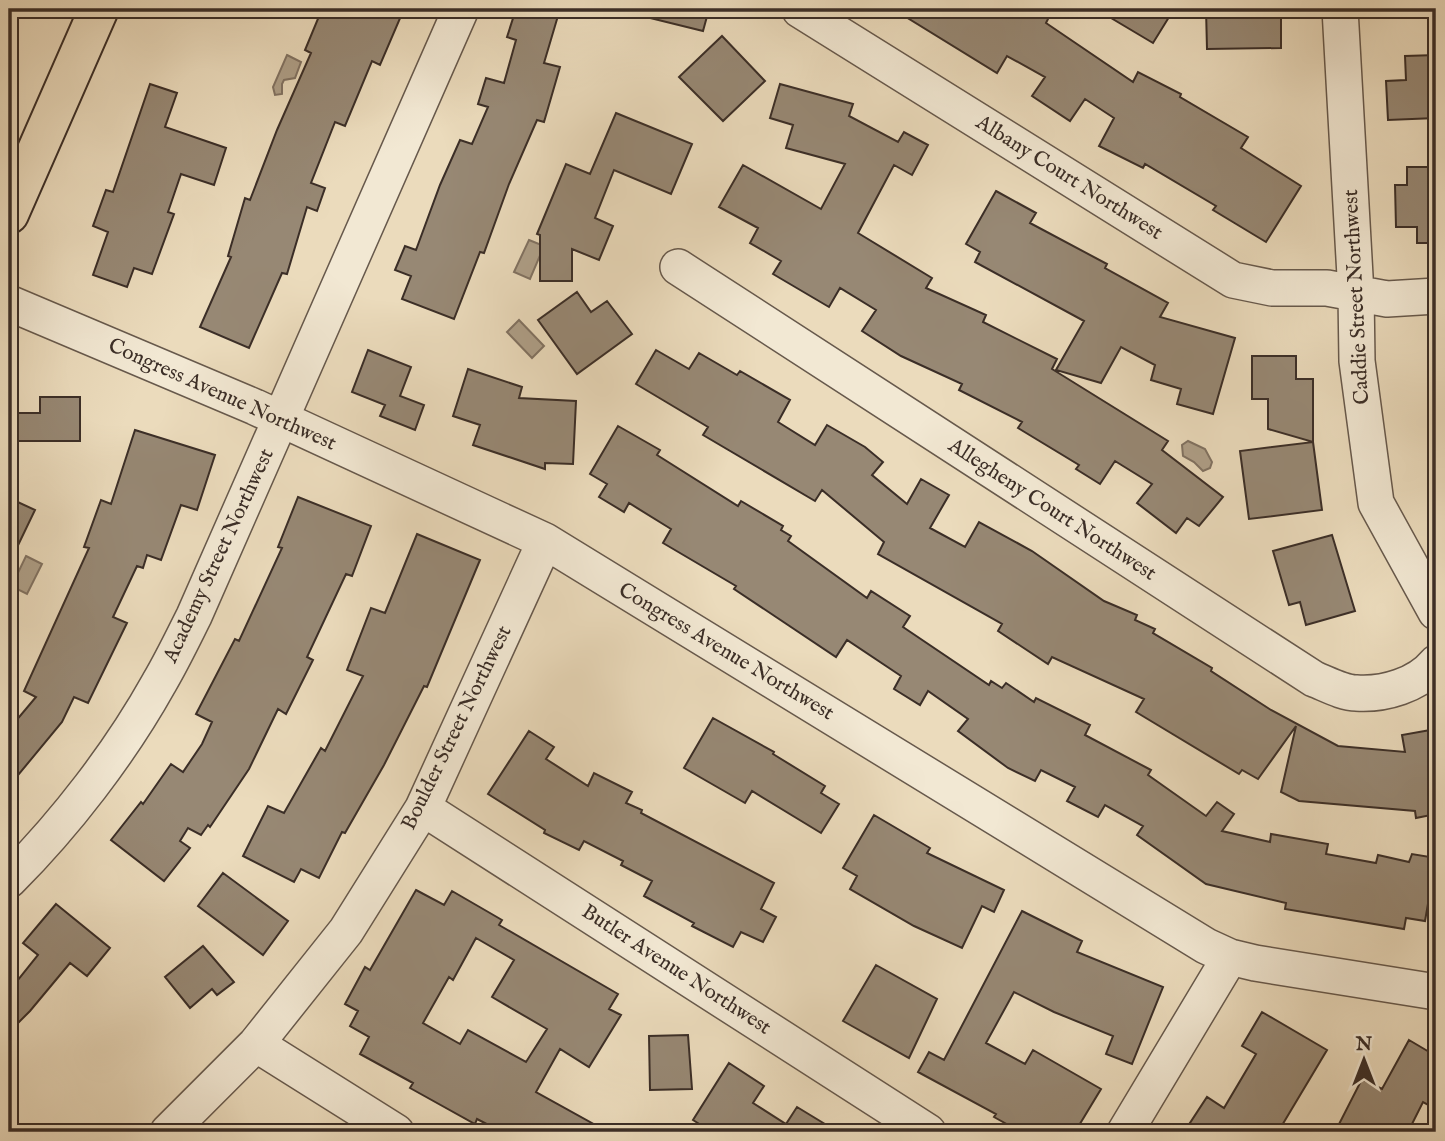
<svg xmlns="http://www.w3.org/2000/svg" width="1445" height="1141" font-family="'IM FELL English',serif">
<rect width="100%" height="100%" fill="#ebdbbc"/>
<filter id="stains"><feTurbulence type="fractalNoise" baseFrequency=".00286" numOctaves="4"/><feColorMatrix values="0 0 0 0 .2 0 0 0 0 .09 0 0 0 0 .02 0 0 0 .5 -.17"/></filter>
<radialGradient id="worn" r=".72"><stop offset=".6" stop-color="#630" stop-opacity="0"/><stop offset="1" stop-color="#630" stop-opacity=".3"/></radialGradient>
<path fill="#afa089" stroke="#817262" stroke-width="2" d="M287,55L301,62L295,78L284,80L282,84V94L275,95L273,87Z
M529,240L544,246L530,279L514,272Z
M519,320L544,346L532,358L507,332Z
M1188,441L1205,449L1212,462L1210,468L1203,471L1194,462L1183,456L1182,445Z
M26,556L42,564L27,594L9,585L11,578L15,579Z"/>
<path fill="#978874" stroke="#3b2e27" stroke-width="2" fill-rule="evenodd" d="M322,9H404L380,65L372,61L345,126L335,122L311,183L325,188L317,211L307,207L287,274L282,273L249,348L200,327L231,257L228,256L245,198L250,200L277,130L311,53L305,50Z
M516,9H560L544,63L560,67L544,122L537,120L509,184L484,253L480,252L454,319L402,299L411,276L395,270L405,246L416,250L440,185L460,140L472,144L488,107L478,104L486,78L504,83L516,40L507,37Z
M643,9H709L703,31L642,16Z
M893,9H1030L1048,19L1046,23L1133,82L1138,72L1181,94L1180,97L1248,137L1241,148L1301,186L1266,242L1213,210L1216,206L1145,164L1143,168L1099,146L1114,118L1085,99L1070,121L1032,96L1045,77L1007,56L997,73Z
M1096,9H1174L1153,43Z
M1206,9H1281V48L1207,49Z
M722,36L765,81L723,121L679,77Z
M1436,55V118L1388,120L1386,81L1406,80L1405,56Z
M150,84L177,93L165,127L226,148L214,185L181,174L168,212L174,214L152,274L134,268L127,287L93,275L108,232L93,226L106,190L113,192Z
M780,84L853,104L849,116L898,142L904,132L928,145L912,175L894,165L858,233L932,278L926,288L986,315L983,322L1057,359L1052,369L1168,441L1162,450L1223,497L1199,526L1187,518L1176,533L1137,503L1152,484L1115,461L1100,484L1076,469L1079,465L1018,428L1022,422L959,390L962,384L901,356L862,331L876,310L840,288L829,307L773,274L781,261L750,243L758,228L719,207L743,165L821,209L845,164L786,148L793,125L770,118Z
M616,113L692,144L671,194L614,170L595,218L613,226L599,260L572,249V281H540V235L537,234L566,164L590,174Z
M1407,167H1436V243H1417V227H1396L1395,185H1407Z
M996,191L1036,213L1030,223L1107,264L1105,268L1168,303L1160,317L1235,338L1213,414L1177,404L1181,389L1151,380L1155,365L1121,347L1101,383L1056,370L1084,321L975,262L980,252L966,244Z
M577,292L591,312L607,301L632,334L577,374L538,320Z
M368,350L411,367L400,396L424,405L415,430L380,416L385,405L352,392Z
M656,350L689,369L699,353L737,375L740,371L790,400L778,422L815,445L827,425L865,447L883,462L872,475L907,504L921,479L949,495L930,528L965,547L979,522L1032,551L1104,601L1137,615L1135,620L1155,629L1153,633L1212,668L1211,671L1271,710L1338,746L1405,752L1402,735L1436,729V814L1416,818L1415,811L1299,801L1281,792L1296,726L1258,779L1242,770L1239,774L1136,712L1144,699L1052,657L1048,664L998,631L1002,624L878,554L884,542L822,490L815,501L703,435L708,427L636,384Z
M1252,356H1296V379H1313V442L1268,429V399H1252Z
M468,369L522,387L519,398L576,401L573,464L545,463V469L473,445L480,425L453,416Z
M40,397H80V441H9V413H40Z
M618,426L660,450L657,455L738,506L741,501L783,526L781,530L791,536L788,541L867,598L871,591L910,616L903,627L989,685L991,681L1002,688L1006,683L1034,702L1036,698L1090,725L1085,735L1151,770L1148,775L1206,816L1217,802L1234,814L1222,831L1270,842L1271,834L1328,844L1326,854L1376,863L1378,855L1409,862L1412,854L1436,858L1425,921L1406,918L1404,929L1285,909L1286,903L1206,884L1137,835L1143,826L1105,805L1098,817L1067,801L1075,787L1041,770L1035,781L1008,768L958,731L968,719L928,691L920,705L894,689L901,676L847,640L836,657L734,589L736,586L663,543L671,529L629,503L624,512L599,497L607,484L590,474Z
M135,430L215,455L197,510L181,505L161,560L147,555L143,568L137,566L113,617L127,623L88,703L74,697L62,722L9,786V729L36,697L24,691L89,548L84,547L101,500L111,504Z
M1313,442L1322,510L1249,519L1240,451Z
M298,497L371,526L352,576L346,574L307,657L313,660L286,714L278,709L249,769L210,827L208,825L201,835L188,828L180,841L190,848L164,881L111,840L141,802L143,804L171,764L183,772L202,744L212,722L196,714L235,639L239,641L282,548L278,547Z
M9,498L35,510L9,564Z
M417,534L480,560L427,687L424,686L384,765L345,833L342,832L319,878L301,869L294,882L243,856L268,806L284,813L321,748L325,751L363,676L347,670L371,608L385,613Z
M1332,535L1355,611L1306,625L1300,602L1289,605L1273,551Z
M713,718L774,752L773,754L825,786L821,793L839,804L821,833L752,791L745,803L684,768Z
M529,731L554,747L546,759L588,786L594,773L632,792L626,803L642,810L641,813L774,883L761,909L776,917L763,942L741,932L733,947L692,926L694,923L644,896L652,881L621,865L623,861L584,841L579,850L544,833L545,830L488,794Z
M874,815L930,848L927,853L1004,890L994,912L982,906L962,948L914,926L850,889L857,876L843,868Z
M223,873L288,921L263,955L198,906Z
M416,890L444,905L452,891L502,920L499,925L618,994L609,1009L621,1015L589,1067L560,1049L536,1092L608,1132H502L477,1119L475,1124L410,1088L413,1083L360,1054L369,1037L350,1026L358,1011L345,1004L365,967L370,970ZM476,938L514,960L492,997L547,1029L526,1062L468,1030L460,1044L423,1023L449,977L453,980Z
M56,904L110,948L87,976L70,963L30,1011L9,1032V991L38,955L23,943Z
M1022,911L1082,941L1077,952L1163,987L1132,1064L1106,1054L1113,1036L1054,1012L1014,992L986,1043L1025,1064L1033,1050L1101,1089L1075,1132H1021L994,1117L996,1114L918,1072L929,1052L944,1060Z
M203,946L234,982L217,995L212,989L190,1008L165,977Z
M876,965L937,999L909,1058L843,1021Z
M1262,1012L1327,1050L1278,1132H1198L1188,1126L1207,1097L1224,1108L1256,1054L1242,1046Z
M688,1035L692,1089L650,1090L649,1036Z
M1409,1040L1436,1056V1109L1423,1102L1408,1132H1335L1362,1079L1382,1089Z
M729,1063L764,1086L753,1103L786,1124L797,1107L838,1132H712L693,1120Z"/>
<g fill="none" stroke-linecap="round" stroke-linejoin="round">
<g stroke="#67594c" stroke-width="38">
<path id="minor" d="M1340,9L1356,294L1357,361L1376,503L1436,612
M800,10L1233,280L1272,288H1327L1387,299L1436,296
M678,267L1314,679C1327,684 1343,693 1356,693C1384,695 1418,685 1436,663
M9,303L255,407L545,541L1206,946L1230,957L1255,963L1436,992
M423,808L928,1132
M9,880C65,824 120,753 159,683C172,661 183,638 194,616L461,9
M256,1044L396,1132
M168,1132L256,1044L346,931L423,808L545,541
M1125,1132L1230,957"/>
</g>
<g stroke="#3b2e27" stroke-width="42">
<path id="major" d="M9,214L99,9"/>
</g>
<use href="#minor" stroke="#f2e8d3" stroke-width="35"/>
<use href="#major" stroke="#ebdbbc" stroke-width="38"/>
</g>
<g text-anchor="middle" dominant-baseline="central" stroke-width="5" stroke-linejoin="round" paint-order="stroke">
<g font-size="21" fill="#3b2e27" stroke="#f2e8d3">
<text transform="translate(1069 178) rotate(32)">Albany Court Northwest</text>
<text transform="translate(1357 297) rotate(-93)">Caddie Street Northwest</text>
<text transform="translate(222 395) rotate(24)">Congress Avenue Northwest</text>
<text transform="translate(1052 510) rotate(33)">Allegheny Court Northwest</text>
<text transform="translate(219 556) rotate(-65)">Academy Street Northwest</text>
<text transform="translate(726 652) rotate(31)">Congress Avenue Northwest</text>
<text transform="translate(457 728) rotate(-64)">Boulder Street Northwest</text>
<text transform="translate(676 970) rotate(33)">Butler Avenue Northwest</text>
</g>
</g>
<rect width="1445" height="1141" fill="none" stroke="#ebdbbc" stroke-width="35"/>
<rect x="10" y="10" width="1424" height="1120" fill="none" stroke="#3b2e27" stroke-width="3.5"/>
<rect x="18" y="18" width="1410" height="1106" fill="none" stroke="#3b2e27" stroke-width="2"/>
<g transform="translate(1364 1060)" stroke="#f2e8d3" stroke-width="5" paint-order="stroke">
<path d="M0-5L12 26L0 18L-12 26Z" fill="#3b2e27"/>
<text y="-10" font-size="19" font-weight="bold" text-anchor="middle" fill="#3b2e27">N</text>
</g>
<rect width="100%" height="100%" filter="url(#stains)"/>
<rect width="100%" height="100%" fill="url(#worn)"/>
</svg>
